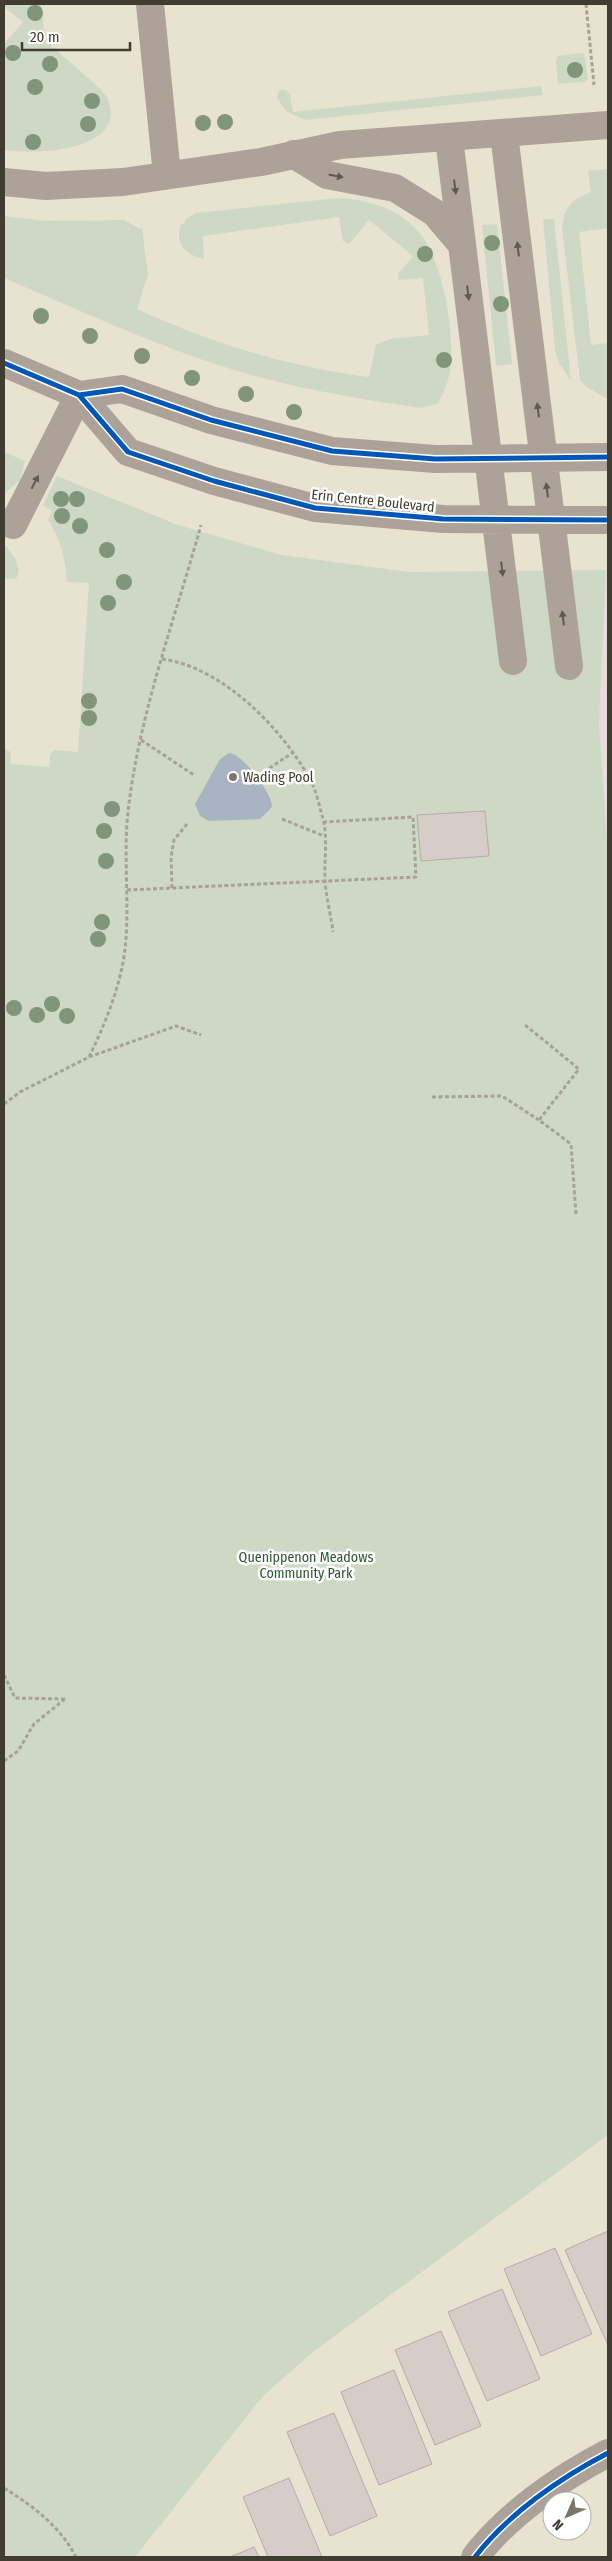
<svg xmlns="http://www.w3.org/2000/svg" width="612" height="2561" font-family="'Fira Sans Condensed',sans-serif">
<rect width="100%" height="100%" fill="#e8e2d1"/>
<path fill="#eadbdc" d="M606,570H608V856L599,723Z"/>
<path fill="#ced9c5" d="M4,4H41L46,44H49C60,54 104,89 108,99C128,152 34,155 4,150V44L23,22L4,7Z
M584,53L588,79L584,82L558,84L556,61L558,56Z
M541,86L543,95L305,120L286,111L277,98L279,90H286L290,94L293,112Z
M608,169V228L579,232L591,345L608,343V399L588,388L580,380L562,228C564,207 572,199 591,192L588,171Z
M338,198C367,200 396,207 417,230C443,256 457,340 449,376C447,386 443,395 437,404L420,408C362,399 304,390 248,374C164,350 84,312 4,278V216L45,221L124,220L140,229L142,228L148,275L137,309C210,343 289,367 369,377L376,345L390,339L429,335L423,278L399,280L398,274L413,256L369,220L349,244L343,241L339,217L203,236L204,259C184,254 175,245 181,223L184,225L185,220L196,213Z
M543,219H554L571,381L559,363L555,350Z
M497,224L512,364L496,366L482,225Z
M4,452L25,461L20,480L4,494Z
M57,476L178,525L282,555L409,572L606,570L599,723L608,856V2135L313,2352L263,2396L135,2557H4V749L11,752L10,764L49,767L50,755L54,750L78,752L89,583L67,582C66,559 60,539 48,520L52,511L43,505Z
M4,543L15,558L19,571L16,579L4,578Z"/>
<path fill="#a9b4c3" d="M229,753C242,753 273,794 272,807L260,819L209,821L200,816L195,804L220,759Z"/>
<path fill="#d6cdc9" stroke="#b4aca7" d="M485,811L489,856L421,861L417,815Z
M608,2231V2345L565,2250Z
M555,2248L592,2334L541,2356L504,2269Z
M502,2289L540,2379L487,2401L448,2312Z
M441,2331L481,2426L435,2445L395,2350Z
M394,2370L432,2464L379,2485L341,2392Z
M334,2413L377,2516L330,2536L287,2432Z
M289,2478L322,2557H268L243,2497Z
M254,2547L259,2557H230Z"/>
<g fill="none" stroke-linecap="round" stroke-linejoin="round">
<path stroke="#a8a197" stroke-width="3" stroke-dasharray="4 2.5" stroke-linecap="butt" d="M586,4L594,85
M162,659C223,667 284,730 312,783C317,794 320,808 323,819C328,838 324,861 325,880C326,897 331,915 333,932
M141,740L194,775
M264,772L292,753
M282,819L324,836
M172,888L171,857L174,840L187,824
M127,890L416,877L413,817L324,822
M525,1025L579,1069L539,1120L571,1144L576,1215
M89,1057C105,1024 121,985 125,949C130,904 123,857 128,812C139,714 175,619 201,525
M432,1097L502,1096L539,1120
M4,1104L20,1092L89,1057L176,1026L201,1035
M4,1675L15,1698L65,1699
M4,1761L18,1751L34,1724L65,1699
M4,2488C34,2507 59,2525 76,2557"/>
<path stroke="#aca298" stroke-width="28" d="M150,4L167,175
M504,134L569,666
M449,138L513,661
M293,154L327,175L395,188L435,213L462,245
M4,182L46,186L123,182L261,162L340,145L608,125
M4,363L79,395L128,452L214,481L315,508L443,519L608,520
M79,395L122,389L211,420L332,451L435,459L608,457
M4,522L13,525L79,395
M475,2557C508,2514 560,2478 608,2453"/>
<g stroke="#fff" stroke-width="8">
<path id="cycleway" d="M4,363L79,395L128,452L214,481L315,508L443,519L608,520
M79,395L122,389L211,420L332,451L435,459L608,457
M475,2557C508,2514 560,2478 608,2453"/>
</g>
<use href="#cycleway" stroke="#0057b8" stroke-width="5"/>
</g>
<g fill="#809579">
<circle cx="35" cy="13" r="8"/>
<circle cx="13" cy="53" r="8"/>
<circle cx="50" cy="64" r="8"/>
<circle cx="575" cy="70" r="8"/>
<circle cx="35" cy="87" r="8"/>
<circle cx="92" cy="101" r="8"/>
<circle cx="225" cy="122" r="8"/>
<circle cx="203" cy="123" r="8"/>
<circle cx="88" cy="124" r="8"/>
<circle cx="33" cy="142" r="8"/>
<circle cx="492" cy="243" r="8"/>
<circle cx="425" cy="254" r="8"/>
<circle cx="501" cy="304" r="8"/>
<circle cx="41" cy="316" r="8"/>
<circle cx="90" cy="336" r="8"/>
<circle cx="142" cy="356" r="8"/>
<circle cx="444" cy="360" r="8"/>
<circle cx="192" cy="378" r="8"/>
<circle cx="246" cy="394" r="8"/>
<circle cx="294" cy="412" r="8"/>
<circle cx="61" cy="499" r="8"/>
<circle cx="77" cy="499" r="8"/>
<circle cx="62" cy="516" r="8"/>
<circle cx="80" cy="526" r="8"/>
<circle cx="107" cy="550" r="8"/>
<circle cx="124" cy="582" r="8"/>
<circle cx="108" cy="603" r="8"/>
<circle cx="89" cy="701" r="8"/>
<circle cx="89" cy="718" r="8"/>
<circle cx="112" cy="809" r="8"/>
<circle cx="104" cy="831" r="8"/>
<circle cx="106" cy="861" r="8"/>
<circle cx="102" cy="922" r="8"/>
<circle cx="98" cy="939" r="8"/>
<circle cx="52" cy="1004" r="8"/>
<circle cx="14" cy="1008" r="8"/>
<circle cx="37" cy="1015" r="8"/>
<circle cx="67" cy="1016" r="8"/>
</g>
<defs><path id="oneway-solid" d="M-6-.8H1V-3.2L6.5 0L1 3.2V.8H-6Z" transform="scale(1.25)"/></defs>
<g fill="#605b4e">
<use href="#oneway-solid" transform="translate(336 176) rotate(11)"/>
<use href="#oneway-solid" transform="translate(455 187) rotate(83)"/>
<use href="#oneway-solid" transform="translate(518 249) rotate(-97)"/>
<use href="#oneway-solid" transform="translate(468 293) rotate(83)"/>
<use href="#oneway-solid" transform="translate(538 410) rotate(-97)"/>
<use href="#oneway-solid" transform="translate(35 482) rotate(-63)"/>
<use href="#oneway-solid" transform="translate(547 490) rotate(-97)"/>
<use href="#oneway-solid" transform="translate(502 569) rotate(83)"/>
<use href="#oneway-solid" transform="translate(563 618) rotate(-97)"/>
</g>
<circle fill="#7b7668" stroke="#fff" stroke-width="2" cx="233" cy="777" r="5"/>
<g text-anchor="middle" dominant-baseline="central" stroke-width="5" stroke-linejoin="round" paint-order="stroke">
<g font-size="14" fill="#403c2f" stroke="#fff">
<text transform="translate(373 501) rotate(6)">Erin Centre Boulevard</text>
</g>
<g font-size="14" fill="#403c2f" stroke="#fff" text-anchor="start">
<text x="243" y="777">Wading Pool</text>
</g>
<g font-size="14" fill="#2a5631" stroke="#fff">
<text x="306" y="1557">Quenippenon Meadows<tspan x="306" dy="16">Community Park</tspan></text>
</g>
</g>
<rect width="612" height="2561" fill="none" stroke="#403c2f" stroke-width="10"/>
<g transform="translate(567 2516) rotate(225)"><circle r="24" fill="#ffffff" stroke="#b3b1ac"/>
<path d="M0-4L9 19L0 12L-9 19Z" fill="#7b7668"/>
<text y="-8" font-size="14" font-weight="bold" text-anchor="middle" fill="#403c2f">N</text>
</g>
<path d="M22 42v8h108v-8" fill="none" stroke="#403c2f" stroke-width="2.5"/>
<text x="30" y="42" font-size="15" fill="#403c2f" stroke="#ffffff" stroke-width="4" paint-order="stroke">20 m</text>
</svg>
